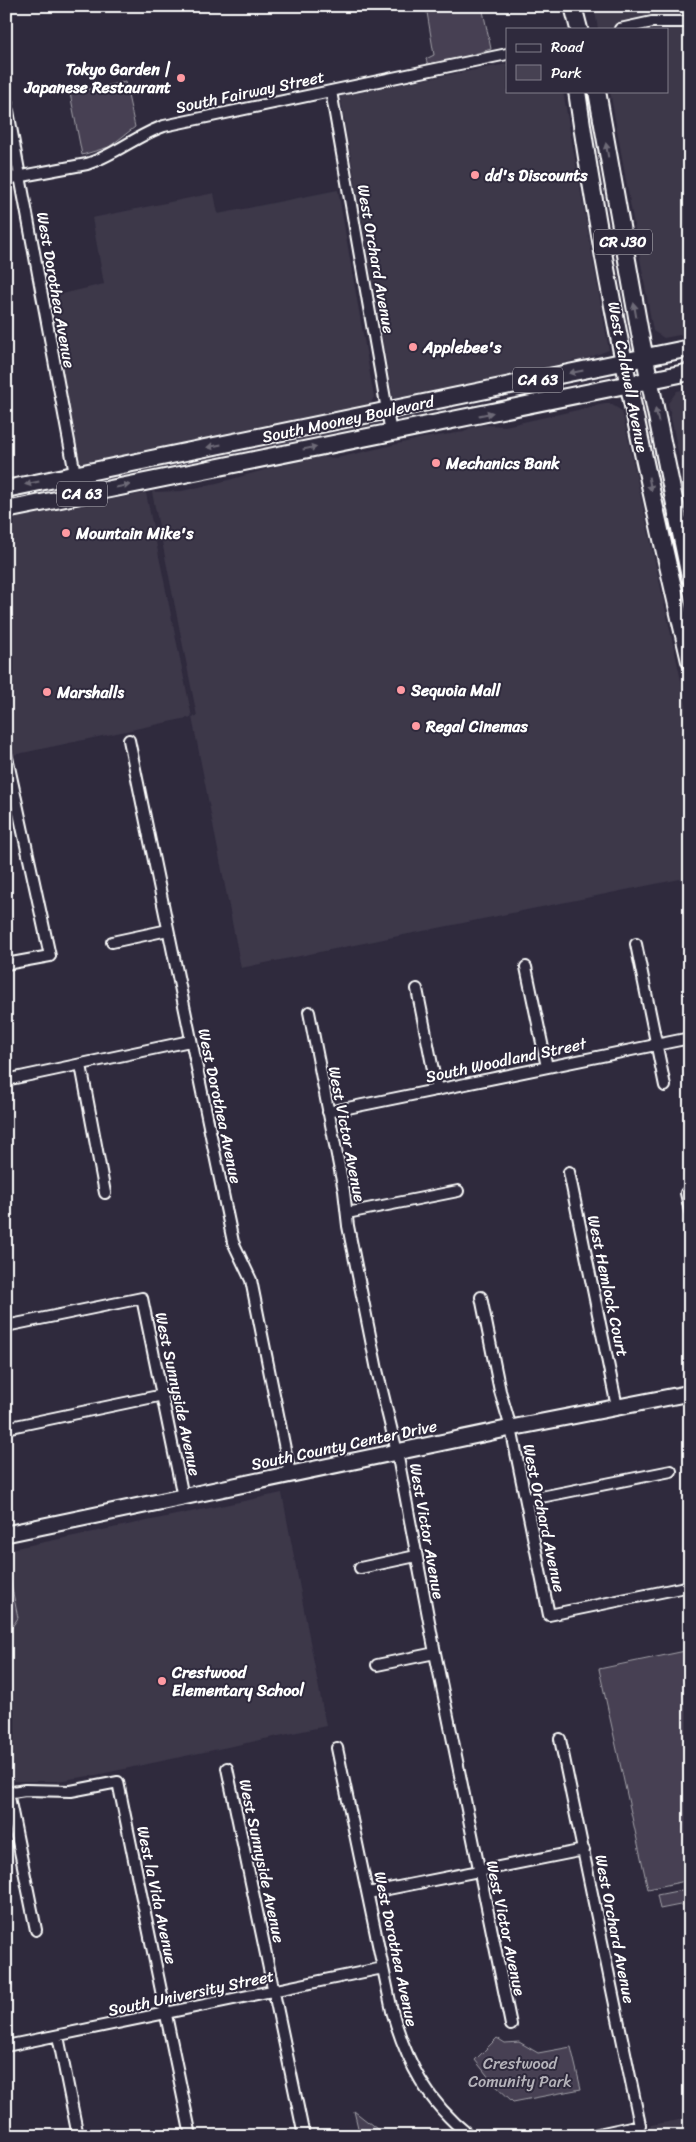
<svg xmlns="http://www.w3.org/2000/svg" width="696" height="2142" font-family="Sriracha,sans-serif">
<rect width="100%" height="100%" fill="#2f2a3d"/>
<filter id="ink" filterUnits="userSpaceOnUse"><feTurbulence type="fractalNoise" baseFrequency=".02" numOctaves="2"/><feDisplacementMap in="SourceGraphic" scale="10" xChannelSelector="R" yChannelSelector="G"/><feConvolveMatrix kernelMatrix="1 2 1 2 8 2 1 2 1" color-interpolation-filters="sRGB"/></filter>
<g filter="url(#ink)">
<path fill="#3c3749" d="M594,6H690V333L664,338L653,331L610,91H667V29H598Z
M507,64V91H563L609,350L580,361L576,360L564,363L562,366L464,388H445L393,399L340,95Z
M338,190L374,397L370,405L79,467L49,297L104,284L92,218L214,193L218,214Z
M690,388V510L668,403L677,391Z
M609,403L622,411L690,721V877L241,968L192,717L13,755L6,719V520L146,493L192,717L197,716L152,492L182,491L225,481L271,468L320,457L337,458L423,438L464,432L469,428L484,425L505,426Z
M282,1493L326,1726L96,1775L57,1781H6V1636L18,1618L6,1550Z
M690,2118V2136H647L651,2125Z"/>
<path fill="#464152" stroke="#a2a0a8" d="M426,6H482L491,49L451,61L428,65L426,59L434,55Z
M125,82L135,127L109,147L82,155L70,93Z
M6,1558L18,1618L6,1636Z
M690,1650V1880L648,1889L599,1669Z
M687,1889L690,1903L660,1909L657,1895Z
M497,2038L505,2043L519,2042L538,2053L571,2047L581,2089L513,2102L494,2084L475,2060Z
M354,2111L386,2136H360Z"/>
<g fill="none" stroke-linecap="round" stroke-linejoin="round">
<g stroke="#fff" stroke-width="14">
<path id="street" d="M620,29L652,22H690
M331,91L391,433
M6,101L7,103
M8,111L75,474
M6,179L87,164C115,155 137,135 164,126L507,54
M129,740L233,1242L251,1280L290,1474
M6,753L50,956L6,964
M112,942L168,930
M636,944L665,1086
M526,967L547,1067
M417,989L437,1090
M309,1012L344,1191L348,1226L377,1370L397,1452L435,1653L511,2025
M81,1065L105,1193
M6,1080L190,1041
M328,1112L690,1038
M569,1172L617,1407
M686,1193L690,1211
M347,1213L458,1191
M481,1297L500,1391L511,1428L549,1615L690,1586
M6,1326L142,1298L183,1497
M6,1428L163,1395
M526,1500L671,1471
M360,1568L416,1556
M377,1665L435,1653
M560,1739L640,2125L589,2136
M337,1748L392,2011C407,2063 427,2102 470,2136
M227,1768L304,2136
M8,1792L36,1930
M6,1793L25,1790L71,1791L118,1782L191,2136
M368,1893L584,1850
M58,2036L78,2136
M6,2046L383,1968"/>
</g>
<g stroke="#fff" stroke-width="19">
<path id="secondary" d="M6,1534L511,1428L690,1393"/>
</g>
<g stroke="#fff" stroke-width="20">
<path id="primary" d="M573,6L579,29
M577,91C604,283 646,473 690,661
M597,91L641,339L690,577
M6,489L690,348
M6,510L690,372"/>
</g>
<use href="#street" stroke="#2f2a3d" stroke-width="10"/>
<use href="#secondary" stroke="#2f2a3d" stroke-width="15"/>
<use href="#primary" stroke="#2f2a3d" stroke-width="16"/>
</g>
<defs><path id="oneway-solid" d="M-6-.8H1V-3.2L6.5 0L1 3.2V.8H-6Z" transform="scale(1.25)"/></defs>
<g fill="#6d6a77">
<use href="#oneway-solid" transform="translate(607 150) rotate(-100)"/>
<use href="#oneway-solid" transform="translate(635 310) rotate(-100)"/>
<use href="#oneway-solid" transform="translate(576 372) rotate(169)"/>
<use href="#oneway-solid" transform="translate(486 414) rotate(-12)"/>
<use href="#oneway-solid" transform="translate(657 415) rotate(-102)"/>
<use href="#oneway-solid" transform="translate(214 446) rotate(169)"/>
<use href="#oneway-solid" transform="translate(310 448) rotate(-11)"/>
<use href="#oneway-solid" transform="translate(32 483) rotate(168)"/>
<use href="#oneway-solid" transform="translate(650 484) rotate(79)"/>
<use href="#oneway-solid" transform="translate(123 486) rotate(-11)"/>
</g>
</g>
<g fill="#ff9aa2" stroke="#2f2a3d" stroke-width="2">
<circle cx="181" cy="78" r="5"/>
<circle cx="475" cy="175" r="5"/>
<circle cx="413" cy="347" r="5"/>
<circle cx="436" cy="463" r="5"/>
<circle cx="66" cy="533" r="5"/>
<circle cx="401" cy="690" r="5"/>
<circle cx="47" cy="692" r="5"/>
<circle cx="416" cy="726" r="5"/>
<circle cx="162" cy="1681" r="5"/>
</g>
<g text-anchor="middle" dominant-baseline="central" stroke-width="4" stroke-linejoin="round" paint-order="stroke">
<g fill="#2f2a3d" stroke="#c1bfc5" stroke-width="1">
<rect x="594" y="229.5" width="58" height="25" rx="4"/>
<rect x="513" y="367.5" width="50" height="25" rx="4"/>
<rect x="57" y="481.5" width="50" height="25" rx="4"/>
</g>
<g font-size="15" font-weight="bold" fill="#fff">
<text x="623" y="242">CR J30</text>
<text x="538" y="380">CA 63</text>
<text x="82" y="494">CA 63</text>
</g>
<g font-size="16" font-weight="bold" fill="#fff" stroke="#2f2a3d" text-anchor="start">
<text x="171" y="69" text-anchor="end">Tokyo Garden |<tspan x="171" dy="18">Japanese Restaurant</tspan></text>
<text x="485" y="175">dd's Discounts</text>
<text x="423" y="347">Applebee's</text>
<text x="446" y="463">Mechanics Bank</text>
<text x="76" y="533">Mountain Mike's</text>
<text x="411" y="690">Sequoia Mall</text>
<text x="57" y="692">Marshalls</text>
<text x="426" y="726">Regal Cinemas</text>
<text x="172" y="1672">Crestwood<tspan x="172" dy="18">Elementary School</tspan></text>
</g>
<g font-size="16" fill="#fff" stroke="#2f2a3d">
<text transform="translate(250 92) rotate(-12)">South Fairway Street</text>
<text transform="translate(376 259) rotate(80)">West Orchard Avenue</text>
<text transform="translate(56 290) rotate(80)">West Dorothea Avenue</text>
<text transform="translate(628 377) rotate(79)">West Caldwell Avenue</text>
<text transform="translate(348 419) rotate(-12)">South Mooney Boulevard</text>
<text transform="translate(506 1060) rotate(-12)">South Woodland Street</text>
<text transform="translate(220 1106) rotate(78)">West Dorothea Avenue</text>
<text transform="translate(347 1134) rotate(79)">West Victor Avenue</text>
<text transform="translate(608 1286) rotate(78)">West Hemlock Court</text>
<text transform="translate(178 1394) rotate(78)">West Sunnyside Avenue</text>
<text transform="translate(344 1445) rotate(-12)">South County Center Drive</text>
<text transform="translate(544 1518) rotate(78)">West Orchard Avenue</text>
<text transform="translate(427 1531) rotate(80)">West Victor Avenue</text>
<text transform="translate(262 1861) rotate(78)">West Sunnyside Avenue</text>
<text transform="translate(157 1895) rotate(78)">West la Vida Avenue</text>
<text transform="translate(506 1928) rotate(78)">West Victor Avenue</text>
<text transform="translate(615 1929) rotate(79)">West Orchard Avenue</text>
<text transform="translate(396 1949) rotate(78)">West Dorothea Avenue</text>
<text transform="translate(191 1993) rotate(-12)">South University Street</text>
</g>
<g font-size="16" fill="#b5b3ba" stroke="#2f2a3d">
<text x="520" y="2063">Crestwood<tspan x="520" dy="18">Comunity Park</tspan></text>
</g>
</g>
<rect width="696" height="2142" fill="none" stroke="#2f2a3d" stroke-width="25"/>
<rect x="12" y="12" width="671" height="2117" fill="none" stroke="#fff" stroke-width="2" filter="url(#ink)"/>
<rect x="506" y="28" width="162" height="65" fill="#2f2a3d" stroke="#827f8b"/>
<rect x="516" y="44" width="25" height="8" fill="#2f2a3d" stroke="#827f8b"/>
<text x="551" y="52" font-size="15" fill="#ffffff">Road</text>
<rect x="516" y="65" width="25" height="15" fill="#464152" stroke="#827f8b"/>
<text x="551" y="78" font-size="15" fill="#ffffff">Park</text>
</svg>
